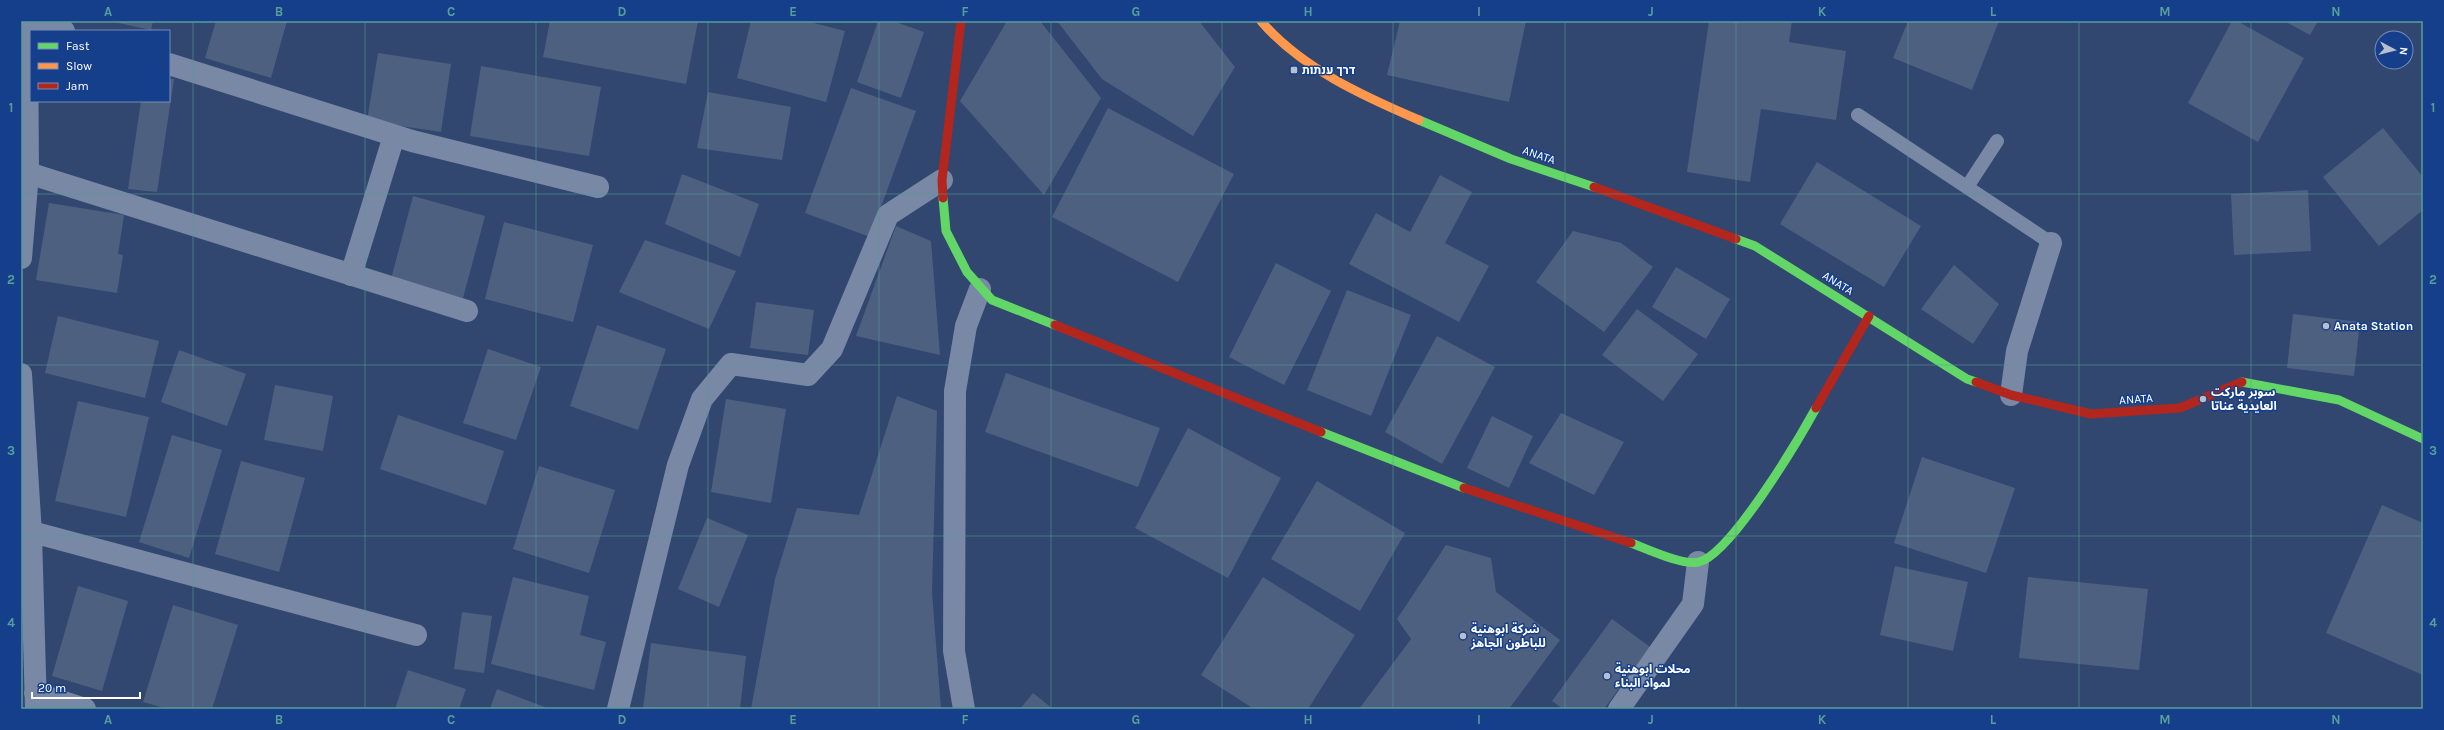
<svg xmlns="http://www.w3.org/2000/svg" width="2444" height="730" font-family="Karla,'Noto Sans Arabic',Heebo,sans-serif">
<rect width="100%" height="100%" fill="#314770"/>
<path fill="#4e6080" d="M109,21H153L151,30Z
M216,21H287L271,78L205,58Z
M550,21H698L686,84L543,57Z
M751,21H806L845,31L826,102L737,78Z
M878,21H893L924,32L901,98L857,82Z
M1007,21H1040L1101,98L1044,195L960,101Z
M1057,21H1199L1235,67L1193,136L1102,79Z
M1400,21H1526L1509,102L1387,75Z
M1709,21H1792L1789,42L1846,51L1836,120L1761,109L1750,182L1687,172Z
M1908,21H1999L1972,90L1893,58Z
M2232,21H2237L2304,58L2258,142L2188,103Z
M2284,21H2318L2310,35Z
M378,53L451,64L441,132L367,121Z
M481,66L601,87L589,156L470,136Z
M169,79H174L157,192L128,189L141,101H169Z
M851,88L916,111L870,237L805,213Z
M708,92L791,107L782,160L697,148Z
M1108,108L1234,174L1178,282L1052,217Z
M2383,128L2423,177V210L2379,246L2323,177Z
M1817,162L1921,226L1884,287L1780,224Z
M682,174L759,204L740,257L665,224Z
M1440,175L1472,192L1445,243L1489,266L1459,322L1349,264L1376,213L1410,232Z
M2308,190L2311,251L2234,255L2231,194Z
M413,196L485,216L463,298L391,279Z
M49,203L124,215L118,254L123,255L117,293L36,280Z
M504,222L593,245L573,322L485,299Z
M896,226L931,241L940,355L856,336Z
M1573,231L1621,243L1653,267L1604,332L1536,282Z
M645,240L736,271L709,329L619,292Z
M1276,263L1331,291L1284,385L1229,357Z
M1954,265L1999,304L1973,344L1921,309Z
M1676,267L1730,299L1706,339L1652,307Z
M1347,290L1411,315L1371,416L1307,390Z
M756,302L814,310L808,355L750,348Z
M1637,309L1698,354L1663,401L1602,355Z
M2293,314L2360,322L2354,376L2287,368Z
M58,316L159,341L145,398L45,373Z
M597,325L666,349L638,430L570,406Z
M1437,336L1495,367L1442,464L1385,432Z
M488,349L541,367L516,440L463,423Z
M179,350L246,374L227,426L161,402Z
M1006,373L1160,428L1138,487L985,432Z
M275,385L333,396L323,451L264,440Z
M897,396L937,411L932,592L941,709H751L775,579L797,508L859,515Z
M726,399L786,409L771,503L711,492Z
M78,401L149,417L126,517L55,501Z
M1561,413L1624,442L1594,495L1529,463Z
M398,415L504,451L486,505L380,469Z
M1492,416L1533,436L1509,488L1467,468Z
M1188,428L1281,478L1228,578L1135,528Z
M172,435L222,450L189,558L139,542Z
M1922,457L2015,488L1986,573L1894,543Z
M241,461L305,478L279,572L215,554Z
M539,466L615,490L589,573L513,549Z
M1317,481L1405,533L1360,611L1271,559Z
M2382,505L2423,523V675L2326,633Z
M707,518L748,535L719,607L678,589Z
M1446,545L1491,558L1496,592L1560,640L1509,709H1359L1411,639L1397,619Z
M1895,566L1968,582L1953,651L1880,635Z
M513,577L589,596L580,635L606,642L594,690L491,664Z
M1263,577L1355,635L1308,709H1254L1201,675Z
M2028,577L2148,589L2139,670L2019,658Z
M78,586L128,601L102,691L52,676Z
M173,605L238,625L212,709H168L143,702Z
M462,612L492,616L484,673L454,669Z
M1612,619L1650,647L1604,709H1563L1552,701Z
M651,643L746,656L740,709H643Z
M408,670L466,689L459,709H395Z
M497,689L550,709H490Z
M1033,693L1053,709H1020Z"/>
<g fill="none" stroke-linecap="round" stroke-linejoin="round">
<path stroke="#7888a5" stroke-width="14" d="M1858,115L2051,243
M1967,187L1997,141"/>
<path stroke="#7888a5" stroke-width="22" d="M32,21L64,31
M169,64L412,141L598,187
M28,173L467,311
M21,258L28,173L27,21
M351,275L394,136
M21,374L31,534L36,709
M2011,395L2017,351L2051,243
M21,529L416,635
M35,693L85,709
M618,709L678,465L702,399L731,364L808,375L832,349L888,215L942,180
M964,709L954,651L955,391L966,326L980,289
M1619,709L1693,604L1698,562"/>
<path stroke="#63d668" stroke-width="9" d="M1419,120L1511,159L1594,187
M943,198L946,231L967,272L992,300L1055,325
M1736,239L1755,246L1967,379L1976,382
M2242,382L2339,400L2423,439
M1321,432L1464,488
M1631,543C1647,549 1683,566 1699,562C1731,554 1799,439 1816,408"/>
<path stroke="#ff974d" stroke-width="9" d="M1261,21C1301,68 1363,96 1419,120"/>
<path stroke="#b3261e" stroke-width="9" d="M1594,187L1736,239
M943,198L942,180L961,21
M1055,325L1321,432
M1976,382L2011,395L2091,414L2180,408L2242,382
M1816,408L1869,316
M1464,488L1631,543"/>
</g>
<path fill="none" stroke="#579f9a" stroke-width="1" stroke-opacity="0.55" d="M193,21V709M365,21V709M536,21V709M708,21V709M879,21V709M1051,21V709M1222,21V709M1393,21V709M1565,21V709M1736,21V709M1908,21V709M2079,21V709M2251,21V709M21,194H2423M21,365H2423M21,536H2423"/>
<g fill="#b7bfcd" stroke="#163f8b" stroke-width="1.5">
<rect x="1290" y="66" width="8" height="8" rx="2"/>
<circle cx="2326" cy="326" r="4"/>
<circle cx="2203" cy="399" r="4"/>
<circle cx="1463" cy="636" r="4"/>
<circle cx="1607" cy="676" r="4"/>
</g>
<g text-anchor="middle" dominant-baseline="central" stroke-width="3" stroke-linejoin="round" paint-order="stroke">
<g font-size="12" font-weight="bold" fill="#fff" stroke="#163f8b" text-anchor="start">
<text x="1302" y="70">דרך ענתות</text>
<text x="2334" y="326">Anata Station</text>
<text x="2211" y="392">سوبر ماركت<tspan x="2211" dy="14">العايدية عناتا</tspan></text>
<text x="1471" y="629">شركة ابوهنية<tspan x="1471" dy="14">للباطون الجاهز</tspan></text>
<text x="1615" y="669">محلات ابوهنية<tspan x="1615" dy="14">لمواد البناء</tspan></text>
</g>
<g font-size="12" fill="#fff" stroke="#163f8b">
<text transform="translate(1539 155) rotate(19)">ANATA</text>
<text transform="translate(1838 283) rotate(32)">ANATA</text>
<text transform="translate(2136 399) rotate(-4)">ANATA</text>
</g>
</g>
<rect width="2444" height="730" fill="none" stroke="#163f8b" stroke-width="44"/>
<rect x="30" y="30" width="140" height="72" fill="#163f8b" stroke="#738cb9"/>
<rect x="38" y="43" width="20" height="6" fill="#63d668" stroke="#738cb9"/>
<text x="66" y="50" font-size="12" fill="#ffffff">Fast</text>
<rect x="38" y="63" width="20" height="6" fill="#ff974d" stroke="#738cb9"/>
<text x="66" y="70" font-size="12" fill="#ffffff">Slow</text>
<rect x="38" y="83" width="20" height="6" fill="#b3261e" stroke="#738cb9"/>
<text x="66" y="90" font-size="12" fill="#ffffff">Jam</text>
<g transform="translate(2394 50) rotate(97)"><circle r="19" fill="#163f8b" stroke="#738cb9"/>
<path d="M0-3L7 15L0 10L-7 15Z" fill="#b7bfcd"/>
<text y="-6" font-size="11" font-weight="bold" text-anchor="middle" fill="#ffffff">N</text>
</g>
<path d="M32 692v6h108v-6" fill="none" stroke="#ffffff" stroke-width="2"/>
<text x="38" y="692" font-size="12" fill="#ffffff" stroke="#163f8b" stroke-width="3" paint-order="stroke">20 m</text>
<rect x="22" y="22" width="2400" height="686" fill="none" stroke="#579f9a" stroke-width="1.5"/>
<g font-size="13" text-anchor="middle" font-weight="bold" fill="#579f9a">
<text x="108" y="16">A</text>
<text x="279" y="16">B</text>
<text x="451" y="16">C</text>
<text x="622" y="16">D</text>
<text x="793" y="16">E</text>
<text x="965" y="16">F</text>
<text x="1136" y="16">G</text>
<text x="1308" y="16">H</text>
<text x="1479" y="16">I</text>
<text x="1651" y="16">J</text>
<text x="1822" y="16">K</text>
<text x="1993" y="16">L</text>
<text x="2165" y="16">M</text>
<text x="2336" y="16">N</text>
<text x="11" y="112">1</text>
<text x="2433" y="112">1</text>
<text x="11" y="284">2</text>
<text x="2433" y="284">2</text>
<text x="11" y="455">3</text>
<text x="2433" y="455">3</text>
<text x="11" y="627">4</text>
<text x="2433" y="627">4</text>
<text x="108" y="724">A</text>
<text x="279" y="724">B</text>
<text x="451" y="724">C</text>
<text x="622" y="724">D</text>
<text x="793" y="724">E</text>
<text x="965" y="724">F</text>
<text x="1136" y="724">G</text>
<text x="1308" y="724">H</text>
<text x="1479" y="724">I</text>
<text x="1651" y="724">J</text>
<text x="1822" y="724">K</text>
<text x="1993" y="724">L</text>
<text x="2165" y="724">M</text>
<text x="2336" y="724">N</text>
</g>
</svg>
